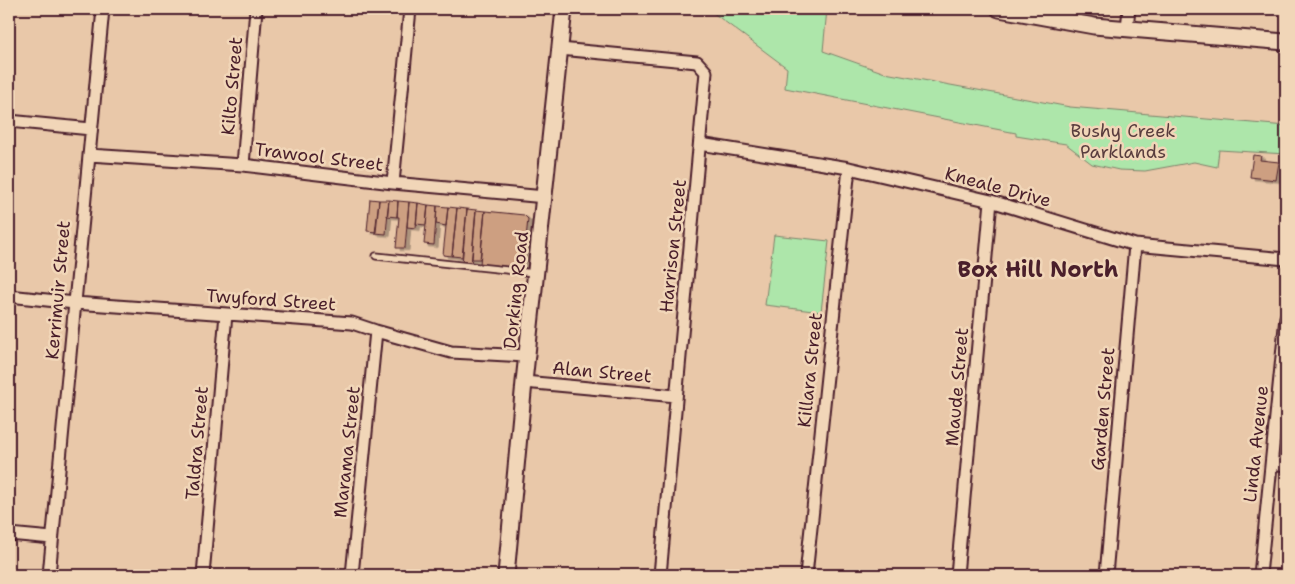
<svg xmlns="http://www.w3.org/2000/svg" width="1295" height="584" font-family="'Shantell Sans',sans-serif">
<defs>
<filter id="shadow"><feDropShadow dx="4" dy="2.5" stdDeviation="0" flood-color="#0004"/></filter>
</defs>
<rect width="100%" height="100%" fill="#e9c8a9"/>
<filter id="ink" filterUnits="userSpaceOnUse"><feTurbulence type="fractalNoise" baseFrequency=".02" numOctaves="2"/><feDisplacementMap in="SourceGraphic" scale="10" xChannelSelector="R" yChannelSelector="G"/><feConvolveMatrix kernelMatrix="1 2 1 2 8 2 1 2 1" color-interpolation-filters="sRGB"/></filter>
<g filter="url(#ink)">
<path fill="#ade6aa" stroke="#7c826a" d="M708,9H827L823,51L885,73L1070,107L1286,126V154L1219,150L1217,167L1194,162L1145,171L1119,170L1092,164L1066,144L1016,136V133L785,88L787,68Z
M774,235L829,241L821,312L765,305Z"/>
<path fill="#cd9f81" stroke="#4a1f2b" filter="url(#shadow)" d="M1253,155L1261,156L1260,160L1279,162L1276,180L1250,177Z
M370,199L379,200L376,232L367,231Z
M379,200H389L386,234L375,233Z
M389,200L398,201L397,217L387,216Z
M398,201L409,202L405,248H396L399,217H397Z
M409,202L418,203L416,228L407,227Z
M418,203L428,205L426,225L416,224Z
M428,205L437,206L434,245L424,244Z
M437,206L448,207L446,226L436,224Z
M448,207L457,208L452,256L443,255Z
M457,208L467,209L462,257L452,256Z
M467,209L476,210L471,265L462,264Z
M476,210L485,211L480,259H472Z
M485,211L524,215L528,219L523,268L480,264Z"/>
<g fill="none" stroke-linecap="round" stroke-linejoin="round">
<g stroke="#4a1f2b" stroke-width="9">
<path id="lane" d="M376,256L534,273"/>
</g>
<g stroke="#4a1f2b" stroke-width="15">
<path id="street" d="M1127,28L1129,9
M560,49L697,62L706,72L660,575
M9,121L91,129
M700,144L849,168L991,201L1135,245L1286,259
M89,155L243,165L393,183L545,197
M243,165L256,9
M393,183L410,9
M9,296L75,303L352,323L376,331L451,352L527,356
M524,382L676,396
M1272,463L1286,465
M9,534L52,538
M49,575L103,9
M203,575L226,314
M352,575L376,331
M806,575L849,168
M957,575L991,201
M1106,575L1135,245
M1260,575L1286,317"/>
</g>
<g stroke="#4a1f2b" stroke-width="19">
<path id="secondary" d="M999,9L1094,26L1286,42
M506,575L524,382L564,9"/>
</g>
<use href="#lane" stroke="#f1d6b8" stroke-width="5.5"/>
<use href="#street" stroke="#f1d6b8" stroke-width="11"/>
<use href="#secondary" stroke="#f1d6b8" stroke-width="15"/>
</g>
</g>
<g text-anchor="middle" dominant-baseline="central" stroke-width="5" stroke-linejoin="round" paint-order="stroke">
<g font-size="18" fill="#4a1f2b" stroke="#f1d6b8">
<text transform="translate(232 86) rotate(-85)">Kilto Street</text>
<text transform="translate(319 157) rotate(7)">Trawool Street</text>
<text transform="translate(998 187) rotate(15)">Kneale Drive</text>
<text transform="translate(673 246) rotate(-84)">Harrison Street</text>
<text transform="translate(58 290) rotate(-85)">Kerrimuir Street</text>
<text transform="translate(516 290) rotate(-84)">Dorking Road</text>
<text transform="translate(271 300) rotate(4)">Twyford Street</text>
<text transform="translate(810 370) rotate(-84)">Killara Street</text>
<text transform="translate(602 372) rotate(5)">Alan Street</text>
<text transform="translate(957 387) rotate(-85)">Maude Street</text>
<text transform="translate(1103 409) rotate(-85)">Garden Street</text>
<text transform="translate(197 443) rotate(-85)">Taldra Street</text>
<text transform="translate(1256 444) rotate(-84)">Linda Avenue</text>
<text transform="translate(347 452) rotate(-84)">Marama Street</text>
</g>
<g font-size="18" fill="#593d3e" stroke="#f1d6b8">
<text x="1123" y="131">Bushy Creek<tspan x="1123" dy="21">Parklands</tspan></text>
</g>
<g font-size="22" font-weight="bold" fill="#4a1f2b" stroke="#f1d6b8">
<text x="1038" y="269">Box Hill North</text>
</g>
</g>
<rect width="1295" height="584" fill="none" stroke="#f1d6b8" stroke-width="30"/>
<rect x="15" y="15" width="1265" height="554" fill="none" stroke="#4a1f2b" stroke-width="2" filter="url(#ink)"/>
</svg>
